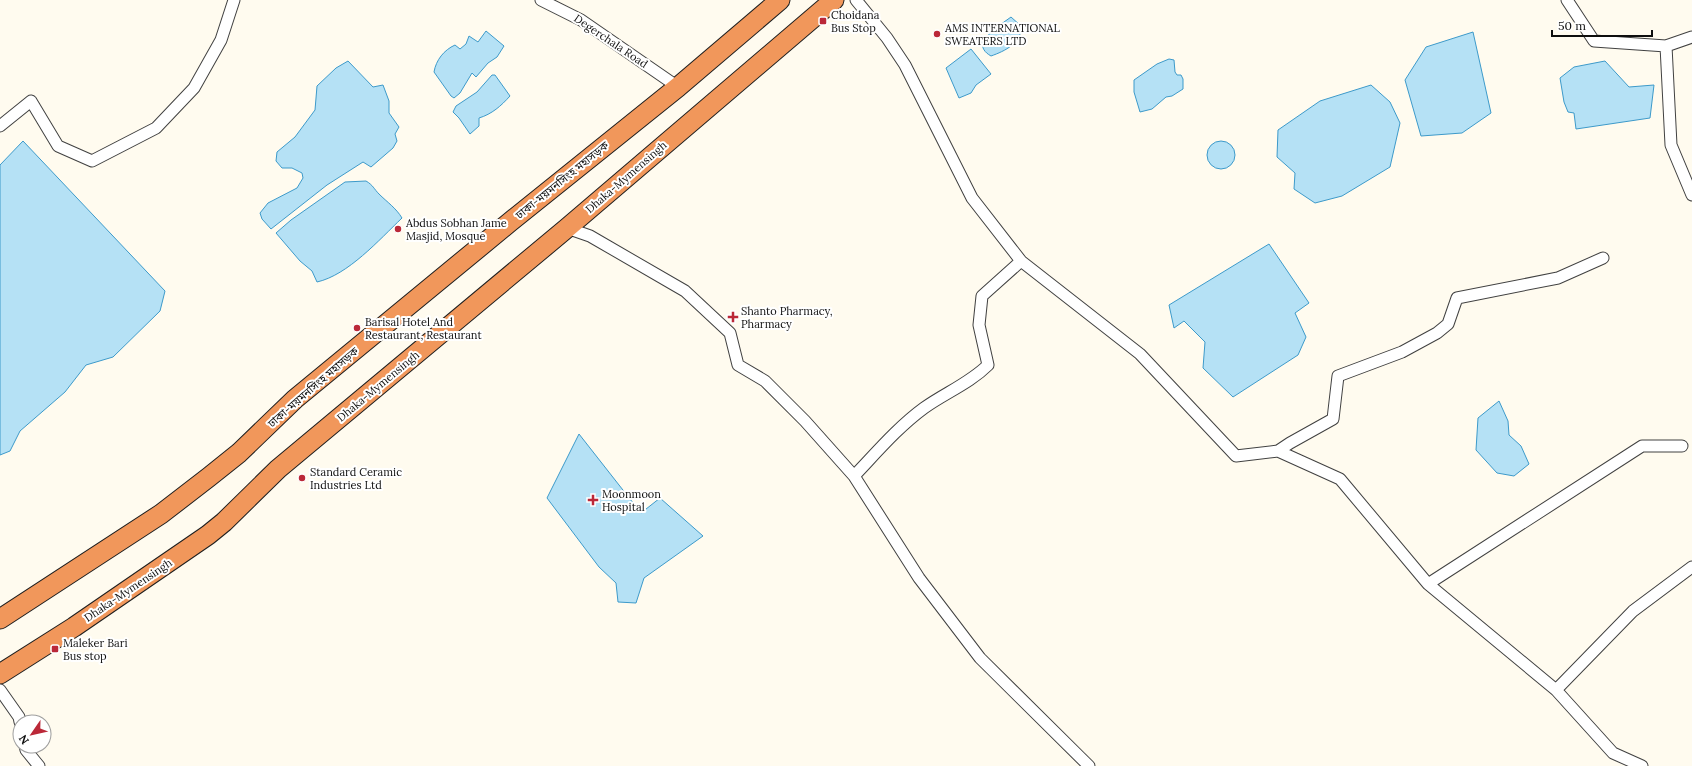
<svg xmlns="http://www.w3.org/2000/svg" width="1692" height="766" font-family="Lora,'Noto Sans Bengali',serif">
<rect width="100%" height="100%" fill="#fffbef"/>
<path fill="#b5e1f5" stroke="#3d9aca" d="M1011,17L1021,26C1022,43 1005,51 991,56C984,52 982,48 982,41L997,27Z
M486,31L504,46L497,57L488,63L476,77L472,73L460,93L454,98L451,96L434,72C436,60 444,50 455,45L460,49L466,44L469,36L478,42Z
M1473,32L1491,113L1462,133L1421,136L1405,80L1426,47Z
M971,49L991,74L976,85L971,93L959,98L946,68Z
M1169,59L1174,60L1175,72L1177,75H1181L1183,79V89L1172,96L1166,97L1152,109L1140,112L1134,92V80L1157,64Z
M348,61L373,87L383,85L389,101V113L399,127L395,134L397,141L393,148L371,167L363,162L327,185L271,229L262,219L260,213L268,203L297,188L303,178L302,173L292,168H282L276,161L277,152L295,137L315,110L317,86L336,68Z
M1605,61L1629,87L1654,85L1650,118L1576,129L1574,113L1568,112L1564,102L1560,78L1574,67Z
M492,75H495L510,96C501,106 492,114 479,118V126L470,134L459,118L453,112L456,106L477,92Z
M1371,85L1390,102L1400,123L1390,167L1342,196L1315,203L1294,189L1295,173L1277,157L1278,130L1320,101Z
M23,141L165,291L160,311L113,357L86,365L65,392L20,431L10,451L0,455V165Z
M1207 155a14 14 0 1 1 28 0a14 14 0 1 1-28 0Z
M366,181C373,185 374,189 379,194C387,202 396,208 402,218C379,240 348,275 317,282L312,271L300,261L276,233L291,220L345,182Z
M1269,244L1309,303L1295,313L1306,337L1298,355L1233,397L1203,368L1205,342L1184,321L1174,328L1169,305Z
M1499,401L1508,421L1509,435L1521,446L1529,464L1514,476L1497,473L1476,450L1478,418Z
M579,434L641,513L660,498L703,536L644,578L636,603L618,602L616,583L599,567L547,498Z"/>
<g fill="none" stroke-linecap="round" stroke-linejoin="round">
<g stroke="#414141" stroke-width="13">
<path id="street" d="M541,0L581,20L678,87
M856,0L887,38L905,65L972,198L1021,261L1140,354L1236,456L1278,451L1340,479L1428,584L1556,690L1613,753L1642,766
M1567,0L1594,41L1666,46L1671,145L1692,195
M1666,46L1692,37
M0,126L31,101L58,146L92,161L156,128L194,88L221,40L234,0
M567,228L590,236L685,291L730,333L738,365L765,381L805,421L854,476L919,578L980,658L1089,766
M1278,451L1290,443L1333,419L1338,376L1402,352L1437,333L1448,324L1457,298L1558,278L1603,258
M854,476C876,453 898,427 924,408C945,393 970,383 988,365L979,325L982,296L1021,261
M1428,584L1642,446H1682
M0,690L19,717L20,722
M1556,690L1633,611L1692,567
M25,746L26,750L39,766"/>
</g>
<g stroke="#1f1f1f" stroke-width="21">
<path id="highway" d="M0,619L161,514L209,477L239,453L295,399L510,222L678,87L780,0
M0,674L74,627L208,535L224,522L278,469L567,228L834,0"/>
</g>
<use href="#street" stroke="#fff" stroke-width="11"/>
<use href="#highway" stroke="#f1975b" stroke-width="19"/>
</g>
<g fill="#bb2838" stroke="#fff" stroke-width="1.5">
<rect x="819" y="17" width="8" height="8" rx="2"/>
<circle cx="937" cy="34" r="4"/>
<circle cx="398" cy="229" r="4"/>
<path d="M731 311h4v4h4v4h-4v4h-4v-4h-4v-4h4z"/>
<circle cx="357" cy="328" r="4"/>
<circle cx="302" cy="478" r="4"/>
<path d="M591 494h4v4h4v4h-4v4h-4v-4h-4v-4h4z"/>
<rect x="51" y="645" width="8" height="8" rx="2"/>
</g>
<g text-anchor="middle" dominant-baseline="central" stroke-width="4" stroke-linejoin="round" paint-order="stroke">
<g font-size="11" fill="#0e0e0e" stroke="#fff" text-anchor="start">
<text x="831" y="15">Choidana<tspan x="831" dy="13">Bus Stop</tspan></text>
<text x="945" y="28">AMS INTERNATIONAL<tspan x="945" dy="13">SWEATERS LTD</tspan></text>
<text x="406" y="223">Abdus Sobhan Jame<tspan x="406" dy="13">Masjid, Mosque</tspan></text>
<text x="741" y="311">Shanto Pharmacy,<tspan x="741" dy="13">Pharmacy</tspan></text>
<text x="365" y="322">Barisal Hotel And<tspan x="365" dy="13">Restaurant, Restaurant</tspan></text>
<text x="310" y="472">Standard Ceramic<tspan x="310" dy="13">Industries Ltd</tspan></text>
<text x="602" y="494">Moonmoon<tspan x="602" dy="13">Hospital</tspan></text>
<text x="63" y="643">Maleker Bari<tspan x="63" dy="13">Bus stop</tspan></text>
</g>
<g font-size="11" fill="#0e0e0e" stroke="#fff">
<text transform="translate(611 41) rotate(34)">Degerchala Road</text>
<text transform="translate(626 177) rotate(-41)">Dhaka-Mymensingh</text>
<text transform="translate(562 180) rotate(-39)">ঢাকা-ময়মনসিংহ মহাসড়ক</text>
<text transform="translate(378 386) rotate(-40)">Dhaka-Mymensingh</text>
<text transform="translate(313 387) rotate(-41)">ঢাকা-ময়মনসিংহ মহাসড়ক</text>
<text transform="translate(128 590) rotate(-34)">Dhaka-Mymensingh</text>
</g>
</g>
<g transform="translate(32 734) rotate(236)"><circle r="19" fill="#ffffff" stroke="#9f9f9f"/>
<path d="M0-3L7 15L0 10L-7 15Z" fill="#bb2838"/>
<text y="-6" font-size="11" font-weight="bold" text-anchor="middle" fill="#0e0e0e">N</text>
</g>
<path d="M1552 30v6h100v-6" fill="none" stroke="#0e0e0e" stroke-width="2"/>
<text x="1558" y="30" font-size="12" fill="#0e0e0e" stroke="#ffffff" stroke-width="3" paint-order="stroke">50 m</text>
</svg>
